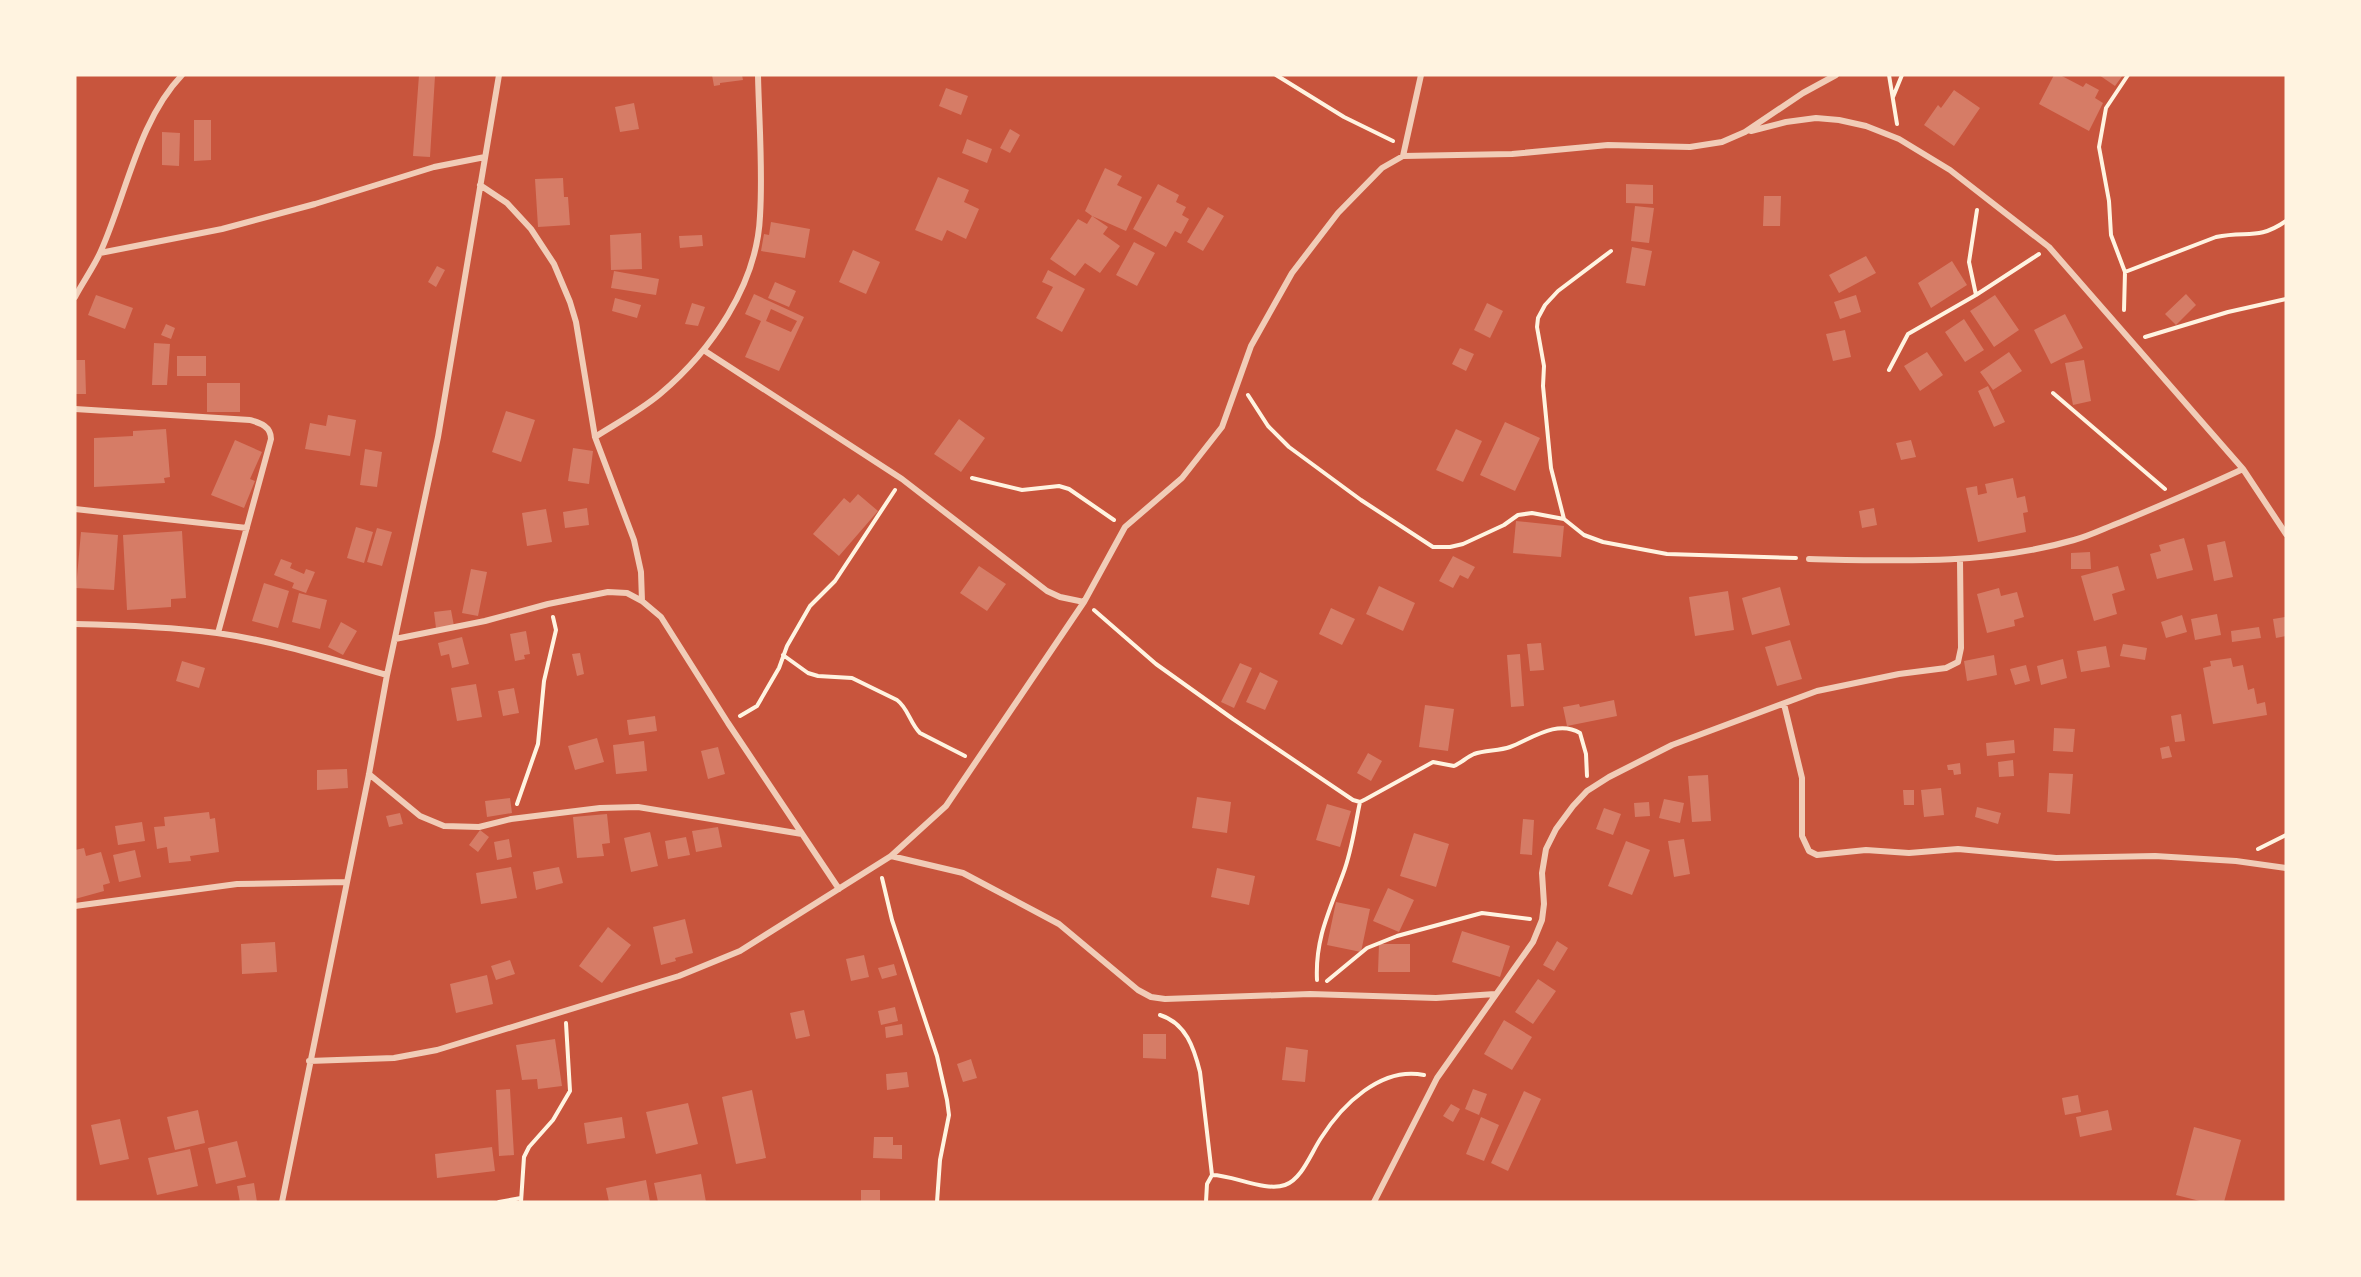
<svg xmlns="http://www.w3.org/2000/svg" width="2361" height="1277" font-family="Overpass,sans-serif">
<rect width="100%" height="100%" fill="#c8553d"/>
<path fill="#d67c66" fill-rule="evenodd" d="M419,75L435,76L430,157L413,156Z
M712,75H742L743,80L720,83V85L714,86Z
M2054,75H2060L2083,87L2086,83L2099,90L2095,98L2103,103L2089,131L2039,104Z
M2099,75H2123L2115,86Z
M946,88L968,96L961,115L939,106Z
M1954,90L1980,108L1954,146L1924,125L1938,105L1941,108Z
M634,103L639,129L620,132L615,107Z
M194,120H211V160L194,161Z
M1010,129L1020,135L1010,153L1000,148Z
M162,132L180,133L179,166L162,165Z
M967,139L992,149L987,163L962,153Z
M1105,168L1122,176L1117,185L1142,197L1126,231L1092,216L1108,227L1103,234L1120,246L1100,273L1085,263L1075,276L1050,259L1078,219L1087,224L1092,216L1085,211Z
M938,177L969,190L964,202L979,209L966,239L947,230L942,241L915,230Z
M563,178L564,197H568L570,225L538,227L535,179Z
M1158,184L1179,195L1176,202L1186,207L1182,215L1189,219L1181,234L1175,231L1166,247L1133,229Z
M1626,184L1653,185V204L1626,203Z
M1764,196H1781L1780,226H1763Z
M1635,206L1654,208L1649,243L1631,241Z
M1208,207L1224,216L1203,251L1187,242Z
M771,222L810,229L805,258L761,251L764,234L769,235Z
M641,233L642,269L611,270L610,235Z
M702,235L703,246L680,248L679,236Z
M1134,242L1155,253L1137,286L1116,275Z
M1632,247L1652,251L1645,286L1626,283Z
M853,250L880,262L866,294L839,282Z
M1866,256L1876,273L1839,293L1829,275Z
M1952,261L1967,285L1931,308L1918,283Z
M437,266L445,270L436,287L428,282Z
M1048,270L1085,289L1062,332L1036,318L1053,287L1042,282Z
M614,271L659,279L656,295L611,288Z
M775,282L796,291L789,307L768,298Z
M754,294L804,317L779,371L745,357L761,321L745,314ZM771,309L797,321L791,332L766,321Z
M2186,294L2196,305L2176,325L2165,314Z
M96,295L133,308L125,329L88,315Z
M1856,295L1861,312L1840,319L1834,302Z
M1995,295L2019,330L1994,347L1970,311Z
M615,298L641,305L637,318L612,311Z
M692,303L705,307L698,326L685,324Z
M1487,303L1503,311L1490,338L1474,330Z
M2065,314L2083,348L2051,364L2034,330Z
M1964,319L1984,350L1965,362L1945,332Z
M166,324L175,328L171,339L161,335Z
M1845,330L1851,357L1833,361L1826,334Z
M154,343L170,344L167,385H152Z
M1460,348L1474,354L1466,371L1452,364Z
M1927,352L1943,375L1920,391L1904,366Z
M2009,352L2022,371L1993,390L1980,372Z
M177,356H206V376H177Z
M75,360H85L86,394H75Z
M2084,360L2091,401L2073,405L2065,363Z
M207,383H240V412H207Z
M1988,386L2005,422L1994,427L1978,391Z
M506,411L535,420L521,462L492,452Z
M328,415L356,420L350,456L305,449L310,423L326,426Z
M959,419L985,438L961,472L934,454Z
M1505,422L1540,438L1515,491L1480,475Z
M166,429L170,477L164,478L165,483L94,487V438L133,436V431Z
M1456,429L1482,441L1463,482L1436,470Z
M235,440L262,452L250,479L255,481L244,508L211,495Z
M1911,440L1916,457L1901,460L1896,443Z
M573,448L593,451L589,484L568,481Z
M365,449L382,452L377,487L360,485Z
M2013,478L2017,498L2025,496L2028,512L2023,513L2026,532L1978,542L1966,488L1977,486L1978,495L1987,493L1985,484Z
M858,494L878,511L839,556L813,534L844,498L850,503Z
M587,508L589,525L565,528L563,512Z
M1874,508L1877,525L1862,528L1859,511Z
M546,509L552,542L527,546L522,513Z
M1516,521L1564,526L1561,557L1513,553Z
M356,527L373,532L364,563L347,558Z
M377,528L392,532L382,566L367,562Z
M182,531L186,598L171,599V607L127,610L123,535Z
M81,532L118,535L114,590L76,588Z
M2184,538L2193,570L2157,579L2150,554L2161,551L2159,545Z
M2225,541L2233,577L2214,581L2207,545Z
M2090,552L2091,569H2071V553Z
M1453,556L1475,567L1468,579L1460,575L1453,588L1439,581Z
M281,559L292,563L290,568L304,574L306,569L315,572L306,593L292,588L294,583L274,575Z
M979,566L1006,584L987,611L960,593Z
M2118,566L2125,590L2112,594L2117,614L2094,621L2081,576Z
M471,569L487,572L478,616L462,613Z
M264,583L289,591L278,628L252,621Z
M1379,586L1415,603L1403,631L1366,614Z
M1780,587L1790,625L1752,635L1742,598Z
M1999,588L2001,596L2017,592L2024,617L2014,620L2015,626L1987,633L1977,594Z
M1728,591L1734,630L1695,636L1689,597Z
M299,593L327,600L320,629L292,622Z
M1331,608L1355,619L1342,645L1319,634Z
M451,610L454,626L436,628L434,612Z
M2217,614L2221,635L2195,640L2191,619Z
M2182,615L2187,632L2166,638L2161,622Z
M2285,617L2286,636L2276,638L2273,619Z
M341,622L357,631L343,655L328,647Z
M2259,627L2261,638L2232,642L2231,631Z
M526,631L530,654L524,655L525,659L515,661L510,634Z
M462,637L469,664L452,668L449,654L441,656L438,643Z
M1790,640L1802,679L1777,686L1765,647Z
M1541,643L1544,670L1530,671L1527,644Z
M2123,644L2147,648L2145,660L2120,656Z
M2106,646L2110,667L2081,672L2077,651Z
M580,653L584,674L577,676L572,654Z
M1520,654L1524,706L1511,707L1507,655Z
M1994,655L1997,675L1967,681L1964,661Z
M2231,658L2233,667L2243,665L2248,690L2254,688L2257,704L2265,702L2267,715L2213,724L2203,668L2211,666L2210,661Z
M2063,659L2067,678L2041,685L2037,666Z
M182,661L205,668L199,688L176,681Z
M1240,663L1252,668L1234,708L1221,702Z
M2026,665L2030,681L2015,685L2010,669Z
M1260,672L1278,681L1265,710L1246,702Z
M476,684L482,717L457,721L451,688Z
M514,688L519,713L503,716L498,691Z
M1614,700L1617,716L1567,726L1563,707L1579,704L1580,707Z
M1425,705L1454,709L1448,751L1419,747Z
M2181,714L2185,741L2175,742L2171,716Z
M655,716L657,731L629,735L627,720Z
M2054,728L2075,729L2073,752L2053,751Z
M597,738L604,762L575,770L568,746Z
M2014,740L2015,753L1987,756L1986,743Z
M644,741L647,771L616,774L613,745Z
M2169,746L2172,757L2162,759L2160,748Z
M718,747L725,774L708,779L701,751Z
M1368,753L1382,761L1371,781L1357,773Z
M2013,760L2014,776L1999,777L1998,762Z
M1960,763L1961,774L1954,775L1953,770H1948L1947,765Z
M347,769L348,788L317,790V770Z
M2049,773L2073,774L2070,814L2047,812Z
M1708,775L1711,821L1692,822L1688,776Z
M1941,788L1944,815L1924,817L1921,790Z
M1903,790H1914V805H1904Z
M1197,797L1231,802L1227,833L1192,828Z
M510,798L512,813L487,817L485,801Z
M1664,799L1684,803L1680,823L1659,818Z
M1649,802L1650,816L1635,817L1634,803Z
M1327,804L1351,811L1340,847L1316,840Z
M1977,807L2001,813L1998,824L1975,817Z
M1604,808L1621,814L1613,835L1596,829Z
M209,812L210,819L215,818L219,852L190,856L191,861L169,863L167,847L157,849L154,827L165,826L164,817Z
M400,813L403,824L389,827L386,816Z
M607,814L610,843L602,844L604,856L577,858L573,817Z
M1523,819L1534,820L1532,855L1520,854Z
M142,822L145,841L118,845L115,826Z
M718,827L722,847L696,852L692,831Z
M480,830L489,837L478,852L469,845Z
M650,832L658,866L631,872L624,838Z
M1414,833L1449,844L1436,887L1400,876Z
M686,837L690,855L668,859L665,841Z
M509,839L512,857L497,860L494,842Z
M1684,839L1690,874L1674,877L1668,841Z
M1626,841L1650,850L1632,895L1608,886Z
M84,848L86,856L101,852L110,883L103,885L104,891L75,899V850Z
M135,850L141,877L119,882L113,855Z
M511,867L517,898L481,904L476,873Z
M559,867L563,883L536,890L533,872Z
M1217,868L1255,876L1249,905L1211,897Z
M1388,888L1414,900L1399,932L1373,921Z
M1336,902L1370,909L1361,952L1327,945Z
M685,919L693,953L675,958L676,961L661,965L653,927Z
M608,927L631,945L602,983L579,966Z
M1462,931L1510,946L1500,977L1452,962Z
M1557,941L1568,948L1554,971L1543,965Z
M275,942L277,972L242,974L241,944Z
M1379,944H1410V972H1378Z
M864,955L869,977L851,981L846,959Z
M510,960L515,974L496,980L491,966Z
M894,964L897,975L882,979L878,968Z
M487,975L493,1004L456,1013L450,984Z
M1538,979L1556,991L1533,1024L1515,1012Z
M895,1007L898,1021L881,1025L878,1011Z
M804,1010L810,1036L796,1039L790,1013Z
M1504,1020L1532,1037L1512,1070L1484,1054Z
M902,1024L903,1035L886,1038L885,1027Z
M1143,1034H1166V1059L1143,1058Z
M555,1039L562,1086L538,1089L537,1079L522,1080L516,1045Z
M1286,1047L1308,1050L1305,1082L1282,1080Z
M971,1059L977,1078L963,1082L957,1064Z
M907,1072L909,1087L887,1090L886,1074Z
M510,1089L514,1155L499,1156L496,1090Z
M1473,1089L1487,1094L1479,1115L1465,1109Z
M752,1090L766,1158L736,1164L722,1097Z
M1524,1091L1541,1099L1508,1171L1491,1163Z
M2078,1095L2081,1112L2065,1115L2062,1098Z
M688,1103L698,1144L656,1154L646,1112Z
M1451,1104L1460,1109L1453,1122L1443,1116Z
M198,1110L205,1143L175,1150L167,1117Z
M2108,1110L2112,1130L2080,1137L2076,1117Z
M622,1117L625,1138L587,1144L584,1123Z
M1481,1117L1499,1125L1484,1161L1466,1154Z
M120,1119L129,1159L100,1165L91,1125Z
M2194,1127L2241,1140L2224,1202H2204L2176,1195Z
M874,1137H893V1145H902V1159L873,1158Z
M237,1141L246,1177L216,1184L208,1148Z
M492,1147L495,1171L437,1178L435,1154Z
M190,1149L198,1186L157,1195L148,1158Z
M701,1174L706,1202H658L654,1183Z
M646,1180L650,1202H609L606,1188Z
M254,1183L257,1202H240L237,1186Z
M861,1190H880V1202H861Z"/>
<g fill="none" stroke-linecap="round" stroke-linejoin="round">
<path stroke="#fff3e0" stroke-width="4" d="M1276,75L1344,117L1393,141
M1889,75L1897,124
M1893,97L1902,75
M2125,272L2216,237C2247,230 2257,241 2286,221
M1976,295L1969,262L1977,210
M2124,310L2125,272L2111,235L2109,201L2099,147L2106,108L2128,75
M2145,337L2228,312L2286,299
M1889,370L1908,334L1976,295L2039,254
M2053,393L2165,489
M1248,395L1268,426L1289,447L1361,500L1433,547H1450L1463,544L1504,525L1518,515L1532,513L1564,519L1584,535L1603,542L1667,554L1796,558
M972,478L1022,490L1059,486L1069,489L1114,520
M1564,519L1551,468L1543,386L1544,366L1537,327L1538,318L1545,305L1558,291L1611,251
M1094,610L1156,664L1233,719L1353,800L1360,802L1366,799L1433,762L1454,766C1461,763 1467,757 1474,754C1485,750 1499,751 1510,747C1531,739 1557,719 1580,733L1586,754L1587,776
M783,655L808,673L818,676L852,678L897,700C908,708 910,723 920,733L965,756
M740,716L757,706L779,668L787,646L810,606L835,581L895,490
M517,804L538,744L544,681L556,630L553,617
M2258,849L2286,835
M882,878L892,920L937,1056L947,1100L949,1115L940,1160L937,1202
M1317,980C1315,939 1329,912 1343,874C1352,851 1355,825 1360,802
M1327,981L1367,948L1397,936L1482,913L1530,919
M1160,1015C1186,1023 1194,1048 1200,1072L1212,1175
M499,1202L521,1198
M521,1202L524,1157L529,1147L553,1120L570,1091L566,1023
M1206,1202L1207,1184L1212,1175C1233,1175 1265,1192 1285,1185C1302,1179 1311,1153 1321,1138C1342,1105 1381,1066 1424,1075"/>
<path stroke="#f1ccb7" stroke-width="6" d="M1751,131L1786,122L1816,118L1839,120L1866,126L1899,139L1950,170L2049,247L2243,469L2286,534
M1403,156L1421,75
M480,185L507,203L531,229L554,264L570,302L576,322L595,437L634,540L641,572L642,601
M100,253L222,229L315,204L434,167L485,157
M75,297C83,282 93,268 100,253C126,196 138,121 182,75
M705,351L902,479L1047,591L1060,597L1084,602
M75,409L250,420C260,423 271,426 271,439L218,633
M595,437C617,423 641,410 660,394C711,351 757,285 760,216C763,169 759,122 758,75
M75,509L247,528
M1809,559C1898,561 1987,565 2074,540C2090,536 2105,528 2121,522C2162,505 2202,488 2243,469
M75,624C123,625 170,627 217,633C275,641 331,659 387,675
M395,639L485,621L548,604L608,592L627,593L642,601L661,617L728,723L839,889
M1784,704L1802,778V836L1809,851L1817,855L1866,850L1909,853L1958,849L2056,858L2155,856L2236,861L2286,868
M369,774L420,816L444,826L479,827L511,819L600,808L638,807L802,834
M891,856L963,873L1059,924L1138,990L1151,997L1165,999L1310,994L1436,998L1495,994
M75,906L237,884L347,882
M309,1061L394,1058L437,1050L679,976L740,951L891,856L946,806L1084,602L1125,527L1182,478L1222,427L1251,346L1292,273L1338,213L1382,168L1403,156L1512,154L1608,145L1690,147L1722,142L1745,132L1803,93L1836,75
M282,1202L369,774L387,675L438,437L499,75
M1374,1202L1437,1078L1533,942L1542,920L1544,904L1542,873L1546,849L1556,829L1573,806L1587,791L1609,777L1672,745L1817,691L1899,674L1946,668L1958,662L1961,648L1960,560"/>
</g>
<rect width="2361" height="1277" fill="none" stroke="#fff3e0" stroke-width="153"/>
</svg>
